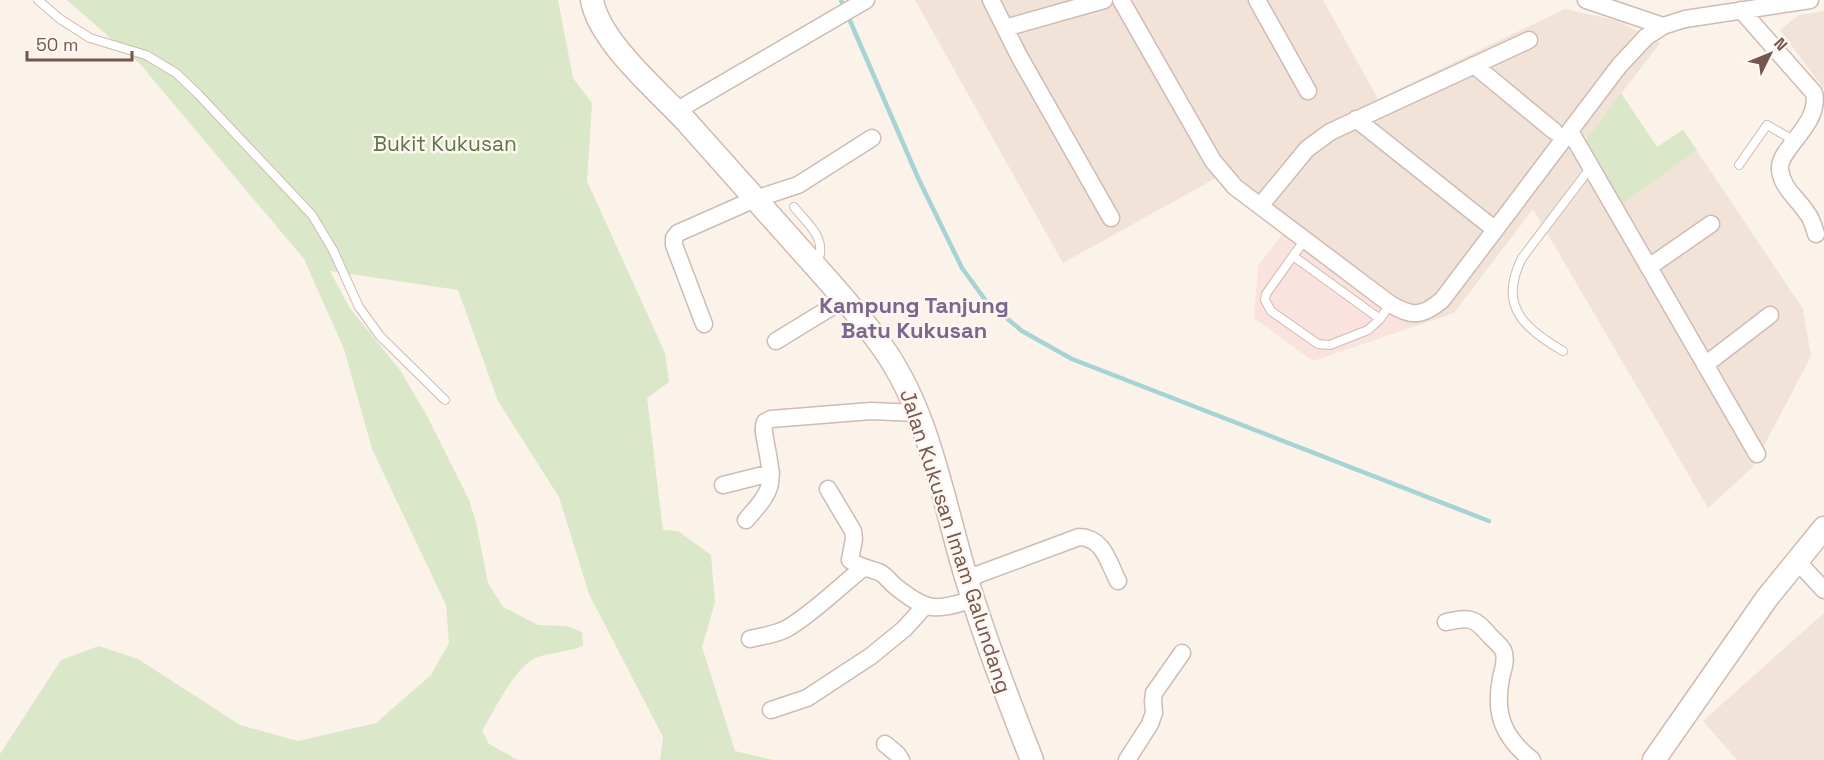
<svg xmlns="http://www.w3.org/2000/svg" width="1824" height="760" font-family="'Space Grotesk',sans-serif">
<rect width="100%" height="100%" fill="#fbf2e9"/>
<path fill="#f2e3d8" d="M915,0H1323L1378,99L1565,9L1619,21L1660,43L1621,94L1657,147L1683,130L1803,309L1811,356L1753,467L1708,508L1533,209L1454,313L1410,328L1234,196L1216,178L1063,263Z
M1824,11V89L1780,30L1799,15Z
M1824,613V760H1737L1703,721Z"/>
<path fill="#fae2de" d="M1283,233L1410,328L1313,361L1254,318L1258,266Z"/>
<path fill="#dae8c9" d="M67,0H558L573,78L592,103L587,181L665,353L669,382L647,398L663,530L678,531L711,555L715,602L702,647L735,751L774,760H660L663,737L589,594L559,497L498,401L458,290L330,271L349,307L400,370L427,416L469,500L476,522L488,583L503,607L538,625L566,626L582,632L583,646C568,652 553,652 538,657C516,664 494,711 482,731L489,744L518,760H0V754L61,660L99,646L138,659L240,725L298,741L376,723L431,675L449,643L446,605L372,449L344,349L304,259L140,64Z
M1621,93L1657,147L1683,130L1697,150L1622,204L1586,140Z"/>
<g fill="none" stroke-linecap="round" stroke-linejoin="round">
<path stroke="#a6d4d4" stroke-width="4.5" d="M841,0L919,180L962,268L986,301L1022,331L1072,359L1489,521"/>
<g stroke="#cebbb3" stroke-width="10">
<path id="lane" d="M38,0L60,19L90,38L146,55L176,73L198,94L312,215L333,250L359,307L380,336L445,400
M1739,165L1767,125L1795,141
M794,207C809,226 828,238 817,264
M1305,240L1293,256L1380,319L1390,304
M1293,256L1266,294L1265,300L1271,311L1318,344L1330,345L1368,330L1380,319
M1563,351C1523,328 1498,305 1522,258L1591,167"/>
</g>
<g stroke="#cebbb3" stroke-width="19">
<path id="street" d="M991,0L1019,56L1111,218
M1121,0L1213,161L1235,187L1390,304C1412,317 1422,317 1442,300L1619,66L1646,37L1663,26L1685,19L1810,0
M1257,0L1308,91
M1586,0L1663,26
M1741,10L1814,93C1821,125 1777,149 1780,170C1782,188 1798,199 1807,213C1812,219 1814,227 1816,234
M1005,28L1104,0
M1474,65L1554,131
M676,111L866,0
M1356,119L1488,224
M1570,131L1757,454
M1260,206L1307,149L1330,132L1529,40
M1649,267L1711,224
M704,324L674,245V238L678,233L755,199L798,185L872,138
M776,341L843,300
M1705,365L1770,315
M723,485L771,473
M828,489L853,531L854,539L850,560C860,568 870,568 881,573C886,576 890,582 895,586C926,611 935,612 973,599
M746,520C774,488 774,486 766,444C765,437 762,429 765,422L771,419L871,411L917,413
M1796,560L1824,590
M966,579L1079,537C1104,538 1108,562 1118,581
M1446,622C1470,617 1474,617 1490,636C1494,640 1500,645 1503,650C1507,658 1503,670 1501,678C1494,714 1503,737 1532,760
M750,639C762,636 774,635 786,629C811,615 839,587 863,568
M771,710L807,698L871,656L904,629L925,606
M885,744L897,754L901,760
M1127,760L1150,724L1154,713L1153,701L1154,693L1182,653"/>
</g>
<g stroke="#d1bab1" stroke-width="25">
<path id="secondary" d="M592,0C599,41 656,89 685,120C726,166 767,212 808,258C832,285 857,312 878,341C929,408 942,498 966,577C985,639 1008,700 1032,760
M1654,760L1767,598L1824,528"/>
</g>
<use href="#lane" stroke="#fff" stroke-width="8"/>
<use href="#street" stroke="#fff" stroke-width="16"/>
<use href="#secondary" stroke="#fff" stroke-width="22"/>
</g>
<g text-anchor="middle" dominant-baseline="central" stroke-width="5" stroke-linejoin="round" paint-order="stroke">
<g font-size="21" fill="#5d7848" stroke="#fef6f0">
<text x="445" y="143">Bukit Kukusan</text>
</g>
<g font-size="21" fill="#73574f" stroke="#fef6f0">
<text transform="translate(956 541) rotate(72)">Jalan Kukusan Imam Galundang</text>
</g>
<g font-size="22" font-weight="bold" fill="#7b668f" stroke="#fef6f0">
<text x="914" y="305">Kampung Tanjung<tspan x="914" dy="25">Batu Kukusan</tspan></text>
</g>
</g>
<g transform="translate(1770 54) rotate(47)" stroke="#fef6f0" stroke-width="4.5" paint-order="stroke">
<path d="M0-4.5L10 22L0 15L-10 22Z" fill="#73574f"/>
<text y="-9" font-size="16" font-weight="bold" text-anchor="middle" fill="#73574f">N</text>
</g>
<path d="M27 51v9h105v-9" fill="none" stroke="#73574f" stroke-width="3"/>
<text x="36" y="51" font-size="18" fill="#73574f" stroke="#fef6f0" stroke-width="4.5" paint-order="stroke">50 m</text>
</svg>
